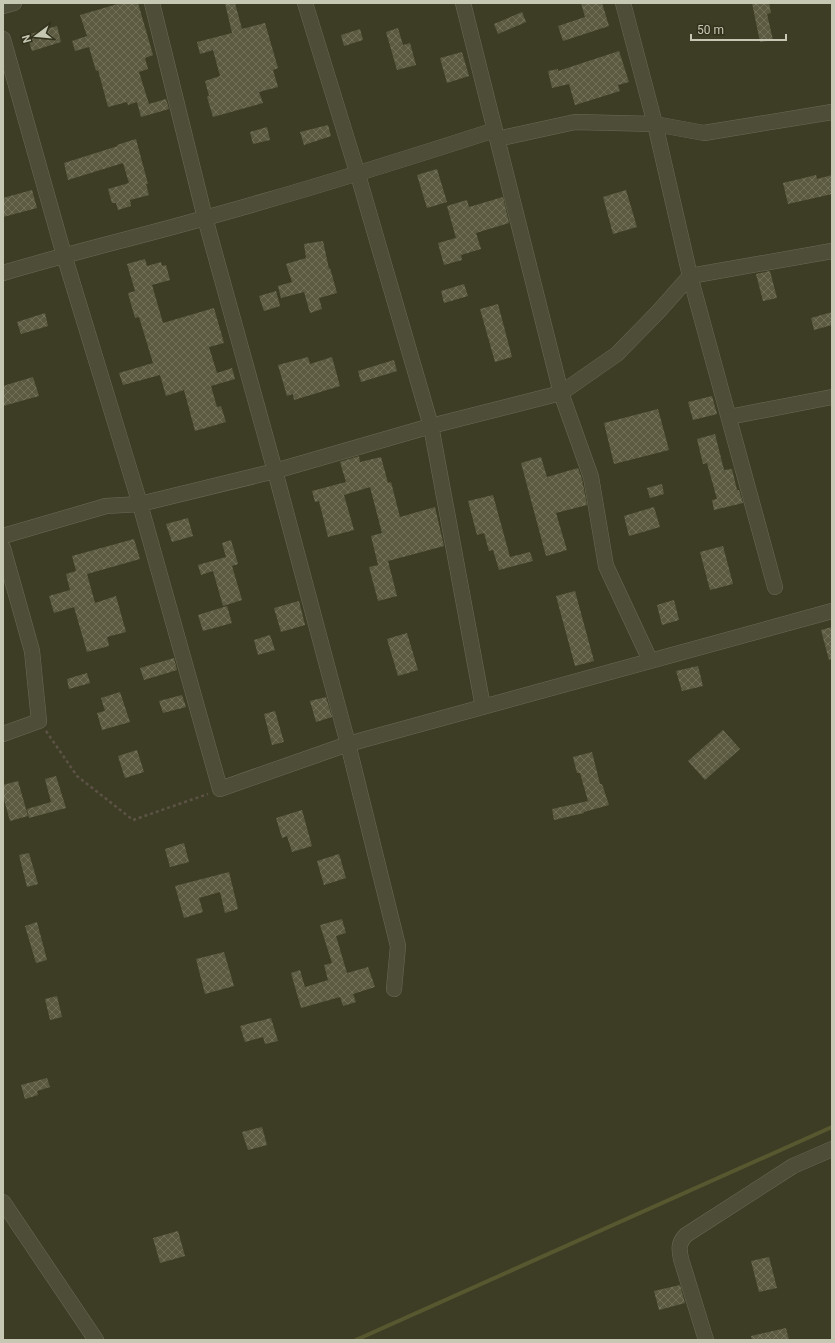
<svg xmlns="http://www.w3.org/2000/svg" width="835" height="1343" font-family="Roboto,sans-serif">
<defs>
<pattern id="building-cross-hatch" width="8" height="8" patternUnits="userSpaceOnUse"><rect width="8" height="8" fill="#5c5b41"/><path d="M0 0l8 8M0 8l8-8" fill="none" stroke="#72715a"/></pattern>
</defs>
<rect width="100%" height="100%" fill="#3d3d25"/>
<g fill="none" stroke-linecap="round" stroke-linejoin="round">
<path stroke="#585830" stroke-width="4" d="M356,1340L832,1127"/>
</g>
<path fill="url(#building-cross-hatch)" d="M121,3H138L153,55L145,58L148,69L139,72L149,104L166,99L169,109L141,117L137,102L128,105L127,102L108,107L98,70L96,71L89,47L75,51L72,41L87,36L80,15Z
M225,3H235L242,29L265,23L278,68L273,70L278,87L259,92L263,103L213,117L207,97L209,96L205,81L220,76L213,50L200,54L197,42L232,33Z
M581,3H602L609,26L563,41L558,26L585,17Z
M752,3H769L771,13L767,14L773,40L760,42Z
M522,12L526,22L498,34L494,24Z
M57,26L61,42L32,51L27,35Z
M398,28L403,45L410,43L416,65L397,70L386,32Z
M360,29L363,40L344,46L341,35Z
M619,51L629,82L618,85L620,91L575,105L569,84L552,88L548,71L558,69V71Z
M462,52L469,76L447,83L440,58Z
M328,125L331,136L304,145L300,132Z
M267,127L270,140L253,144L250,132Z
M136,139L148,184H146L149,195L130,200L131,206L118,210L116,203H112L108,189L129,183L123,163L68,180L64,163L118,146L117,145Z
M437,169L447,202L427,208L417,175Z
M816,175L817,179L832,175V194L788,204L783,183Z
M32,190L37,208L3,217V198Z
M626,190L637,227L613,234L603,197Z
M503,197L509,223L476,233L481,249L461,255L462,260L444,265L438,243L456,238L447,206L467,200L469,207Z
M323,241L329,269L330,268L337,293L319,298L322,309L310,313L304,292L281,298L278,286L292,282L286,264L306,258L304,244Z
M145,259L147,266L161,262L162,266L166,265L170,280L152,285L163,323L214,308L224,343L209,347L217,373L232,368L235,379L211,386L217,407L221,406L226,422L195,431L184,390L166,396L160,375L123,385L119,373L153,363L139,317L135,318L128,293L135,291L127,264Z
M770,271L777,298L763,301L756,274Z
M464,284L468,296L444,303L441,291Z
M276,291L280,306L264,311L259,296Z
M498,304L512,357L495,362L480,309Z
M832,312V325L814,330L811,318Z
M45,313L48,326L21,334L17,322Z
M308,357L310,364L332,357L340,386L294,400L293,394L287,396L278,365Z
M394,360L397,371L361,382L358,371Z
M33,377L39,396L3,406V386Z
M712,396L717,414L693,420L688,402Z
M658,409L669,450L614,464L604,423Z
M715,434L724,470L732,469L737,490H739L743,503L714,510L712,500L717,499L707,463L703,464L697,439Z
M359,456L360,462L381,457L388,483L391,482L400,517L435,507L444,546L388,561L397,596L378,601L369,567L378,565L371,536L382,533L370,487L344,495L354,530L328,537L319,501L315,502L312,491L346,482L340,462Z
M541,457L547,477L578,468L582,479L587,505L556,513L567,550L546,556L521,463Z
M662,484L664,494L650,498L647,488Z
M493,495L510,557L530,552L533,561L499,570L493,550L489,551L484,533L477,535L468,501Z
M654,507L660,527L629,536L624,516Z
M188,518L193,536L172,542L166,524Z
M134,539L140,559L87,574L95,603L116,596L126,632L107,637L109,646L87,652L74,607L54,613L49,596L70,590L66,574L76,571L72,556Z
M231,540L238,564L232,566L242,600L223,606L213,571L201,575L198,565L226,557L222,543Z
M723,546L733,584L710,590L700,552Z
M575,591L594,661L575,666L556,596Z
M674,600L679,620L662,625L657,605Z
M299,601L305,625L281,632L274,608Z
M227,606L232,623L203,631L198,615Z
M832,627V659L829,660L821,630Z
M407,633L418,670L398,676L387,639Z
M270,635L275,650L258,655L254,640Z
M174,658L177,670L144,680L140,668Z
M698,666L703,686L682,691L676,671Z
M87,673L90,683L69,689L67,679Z
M120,692L130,722L102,730L97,713L105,711L101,698Z
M182,695L186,707L163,713L159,701Z
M326,697L332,717L316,722L310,701Z
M275,711L284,742L272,745L264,714Z
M723,730L740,749L705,780L688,761Z
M137,750L144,772L125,778L118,756Z
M592,752L600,784H602L609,805L584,812V813L554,820L552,809L588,801L580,773H577L573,757Z
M56,776L66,808L29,818L27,809L51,802L45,779Z
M18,781L28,816L10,821L3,796V785Z
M302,810L312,846L292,852L287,836L282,838L276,818Z
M184,843L189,862L170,867L165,849Z
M29,853L38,884L27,887L19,855Z
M339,854L346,878L324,885L317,861Z
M229,872L238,909L225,913L220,892L199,898L203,912L184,918L175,886Z
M342,919L346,933L336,936L347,973L368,967L375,987L353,994L356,1002L343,1006L340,997L301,1008L291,973L300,970L305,987L328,980L324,965L332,963L320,925Z
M37,922L47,960L36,963L25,926Z
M224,952L234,986L205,994L196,959Z
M57,996L62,1017L50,1020L45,999Z
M271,1018L278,1041L265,1044L263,1037L245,1042L240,1026Z
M47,1078L50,1087L37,1091L38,1095L25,1099L21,1085Z
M262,1127L267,1145L248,1150L242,1132Z
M178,1231L185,1256L160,1263L153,1238Z
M769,1257L777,1288L759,1292L751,1261Z
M680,1285L685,1303L659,1310L654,1291Z
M786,1328L789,1340H752L751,1336Z"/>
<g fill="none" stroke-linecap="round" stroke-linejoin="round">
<g stroke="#6a6b56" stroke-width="16">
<path id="minor" d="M152,3L205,218L275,471L348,744L398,946L394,989
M305,3L358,175L431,426L483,707
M463,3L561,393L591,477L606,566L650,660
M623,3L655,124L690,276L775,587
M3,6L14,3
M3,39L64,255L140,504L220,789L348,744L832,611
M497,139L575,122L655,124L704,133L832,112
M3,273C70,253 138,237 205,218C303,191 399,161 495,130
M729,417L832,397
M3,536L106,506L140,504L275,471L431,426L561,393L617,354L659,311L690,276L832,251
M3,548L32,651L39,721L3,734
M3,1202L96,1340
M706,1340L681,1259C679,1249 678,1243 686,1235L793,1166L832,1149"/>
</g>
<path stroke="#5d5246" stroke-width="2.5" stroke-dasharray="3 3" stroke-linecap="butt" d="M46,731L77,776L133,820L208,794"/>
<use href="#minor" stroke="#4d4d38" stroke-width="15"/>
</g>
<rect width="835" height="1343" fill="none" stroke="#c7c8b4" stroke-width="8"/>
<g transform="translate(36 36) rotate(254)" stroke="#32321d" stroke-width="3" paint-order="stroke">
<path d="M0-3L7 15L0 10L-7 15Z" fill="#c7c8b4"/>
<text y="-6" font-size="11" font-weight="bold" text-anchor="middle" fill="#c7c8b4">N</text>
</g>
<path d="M691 34v6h95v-6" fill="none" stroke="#c7c8b4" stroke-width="2"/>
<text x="697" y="34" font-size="12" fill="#c7c8b4" stroke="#32321d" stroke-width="3" paint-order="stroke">50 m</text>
</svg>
